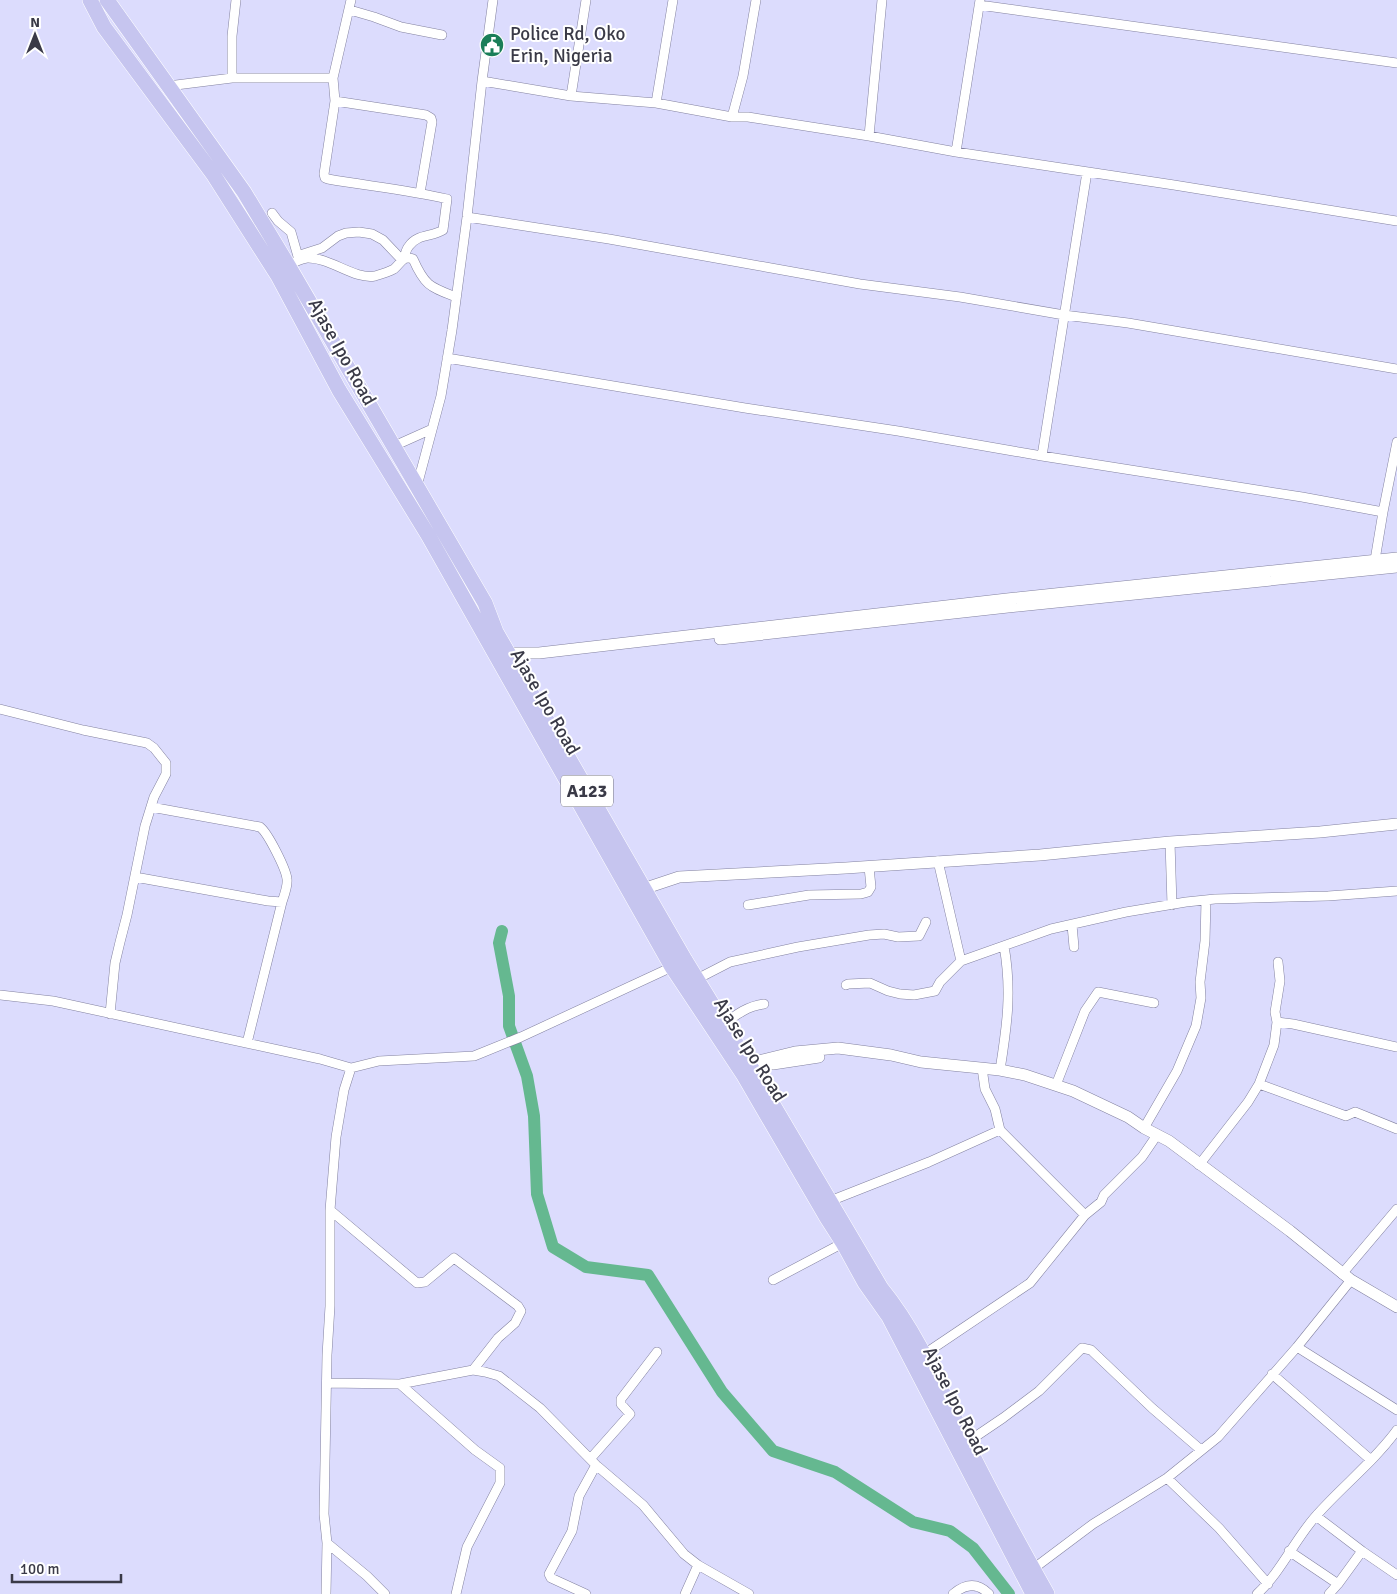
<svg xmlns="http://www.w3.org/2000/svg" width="1397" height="1594" font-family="Signika,sans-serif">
<rect width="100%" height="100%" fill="#dcdcfd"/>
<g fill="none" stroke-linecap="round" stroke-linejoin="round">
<path stroke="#65b890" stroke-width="12" d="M502,931L499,943L509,996V1026L527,1076L534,1116L537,1194L553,1247L586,1267L648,1275L722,1392L773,1451L835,1472L913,1522L950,1531L973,1548L1009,1594"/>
<g stroke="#8382a0" stroke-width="10">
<path id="street" d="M351,0L333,78L335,101L324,174L325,178L328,179C368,186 408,190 447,199L443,230C432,237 417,234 409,246C406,249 405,255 404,258
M979,5L1397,63
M350,10L374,17L401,27L442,35
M232,78V36L236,0
M482,81L571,96L656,103L732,117H748L869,136L956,152L1174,185L1397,221
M168,86L232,78H333
M571,96L586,0
M335,101L426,115L431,118L432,122L420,193
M656,103L673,0
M732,117L743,76L756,0
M869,136L882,0
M956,152L980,0
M272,213L278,221L291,232L299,260
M467,217L609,239L860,284L960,297L1064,315L1128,323L1397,369
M300,255L322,248L338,236L346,233L359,232L372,234L383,240L402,260
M288,265C294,262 301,259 307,258C330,257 354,280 375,276C382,274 388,272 394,269C401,263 403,255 413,259C425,286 430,287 456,297
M447,358L745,408L898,431L1042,456L1302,497L1383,512
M394,446L432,429
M1042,456L1087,172
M417,486L441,396L452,330L467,217L482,81L493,0
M1378,563L1375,560L1383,512L1397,442
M0,709L83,730L147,743L154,748L166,763V774L154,797L145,826L127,915L120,942L115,963L110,1014
M1170,842L1172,905
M938,861L961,961
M135,877L268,901L282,902C284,896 288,886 287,879C286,869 268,833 260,827L151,807
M748,905L809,895L861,894L868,892L871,887L869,867
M1072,925L1074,947
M697,979L730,962L798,947L869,935L884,934L898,937L919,936L926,922
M846,985L848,984L870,983L888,991L900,994L914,995L935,991L940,982L961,961L1051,929L1126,912L1186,902L1215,899L1328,896L1397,891
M0,995L53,1001L320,1059L351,1068L379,1061L474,1056L521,1037L674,966
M1277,1022L1293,1024L1397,1047
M724,1024C737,1014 748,1006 764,1004
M247,1043L282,902
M982,1068L985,1089L995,1109L1000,1130L1085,1215
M1000,1070C1007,1026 1012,991 1004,946
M1259,1084L1346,1116L1355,1112L1397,1129
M1056,1085L1085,1011L1098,992L1154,1003
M1144,1128L1177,1071L1196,1026L1201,998L1200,982L1205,941L1206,900
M1199,1165L1248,1102L1259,1084L1274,1045L1277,1022L1275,1012L1280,981L1278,962
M830,1201L929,1162L1000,1130
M330,1210L417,1283L425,1282L454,1258L518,1306L521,1311L515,1323L498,1338L473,1370
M1342,1274L1397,1209
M773,1280L843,1243
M1297,1347L1397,1410
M923,1355L1030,1283L1085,1215L1101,1202L1104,1195L1142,1157L1157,1135
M1272,1374L1371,1460
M327,1383L400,1384L473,1370L485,1372L499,1376L540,1408L596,1465L643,1505L684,1554L698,1565L749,1594
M400,1384L475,1450L500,1468V1483L467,1547L456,1594
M966,1443L1003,1418L1039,1391L1082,1348L1091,1350L1152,1408L1201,1450
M591,1458L630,1414L621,1404V1399L657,1352
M1167,1478L1219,1528L1268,1584
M1316,1516L1362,1551L1397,1575
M327,1543L367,1576L385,1594
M1289,1551L1338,1584
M1033,1569L1093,1524L1167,1478L1218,1437L1297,1347L1351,1280
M326,1594L327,1543L324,1514L327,1355L330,1306V1210L336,1137L344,1090L351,1068
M586,1594L551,1578L549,1574L572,1531L579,1496L596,1465
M685,1594L698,1565
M953,1594C965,1584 977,1582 989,1594
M1257,1594C1281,1572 1294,1541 1315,1517C1341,1487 1374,1462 1397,1430
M1329,1594L1338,1584L1362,1551"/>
</g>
<g stroke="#8382a0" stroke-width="12">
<path id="secondary" d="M720,639L1008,607L1397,567
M509,653H539L1007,599L1397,558
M643,889L679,877L846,868L1040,855L1170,842L1320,832L1397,824
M773,1064L819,1057
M742,1065L795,1052L838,1048L891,1055L921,1062L1000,1070L1025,1075L1073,1091L1128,1117L1144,1128L1169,1141L1290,1231L1351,1280L1397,1307"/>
</g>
<g stroke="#fff" stroke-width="16">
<path id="highway" d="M90,0L104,27L213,174L278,276L339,390L428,535L672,967L743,1074L827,1218L843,1243L865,1283L889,1317L1033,1594
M107,0L244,192L288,265L485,603L496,632L685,960L752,1069L881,1288C918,1333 941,1390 966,1442C991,1493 1019,1544 1047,1594"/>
</g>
<use href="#street" stroke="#fff" stroke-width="9"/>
<use href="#secondary" stroke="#fff" stroke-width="11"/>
<use href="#highway" stroke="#c6c5ef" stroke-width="15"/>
</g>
<defs>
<g id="civic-disc" transform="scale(1.25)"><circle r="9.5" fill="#1a7e58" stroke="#fff"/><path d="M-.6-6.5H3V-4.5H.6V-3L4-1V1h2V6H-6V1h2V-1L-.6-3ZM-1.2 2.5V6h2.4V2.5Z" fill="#fff"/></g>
</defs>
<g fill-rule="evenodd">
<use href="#civic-disc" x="492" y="45"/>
</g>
<g text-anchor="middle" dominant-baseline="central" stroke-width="4" stroke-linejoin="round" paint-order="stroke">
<rect fill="#fff" stroke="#75757e" stroke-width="1" x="561" y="775.5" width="52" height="31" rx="4"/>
<g font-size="18" font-weight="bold" fill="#3a3a47">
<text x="587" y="791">A123</text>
</g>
<g font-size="19" fill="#3a3a47" stroke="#fff" text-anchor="start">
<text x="510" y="34">Police Rd, Oko<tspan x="510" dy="22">Erin, Nigeria</tspan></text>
</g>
<g font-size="19" fill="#3a3a47" stroke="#fff">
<text transform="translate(342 352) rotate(61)">Ajase Ipo Road</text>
<text transform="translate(545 702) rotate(60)">Ajase Ipo Road</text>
<text transform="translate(750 1050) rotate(58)">Ajase Ipo Road</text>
<text transform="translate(955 1401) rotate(63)">Ajase Ipo Road</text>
</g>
</g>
<g transform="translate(35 35)" stroke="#ffffff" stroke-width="4" paint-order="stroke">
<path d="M0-4L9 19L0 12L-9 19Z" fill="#3a3a47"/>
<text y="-8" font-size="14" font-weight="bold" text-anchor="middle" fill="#3a3a47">N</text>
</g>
<path d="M12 1574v8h109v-8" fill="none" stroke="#3a3a47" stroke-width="2.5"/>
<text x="20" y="1574" font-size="15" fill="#3a3a47" stroke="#ffffff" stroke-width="4" paint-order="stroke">100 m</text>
</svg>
